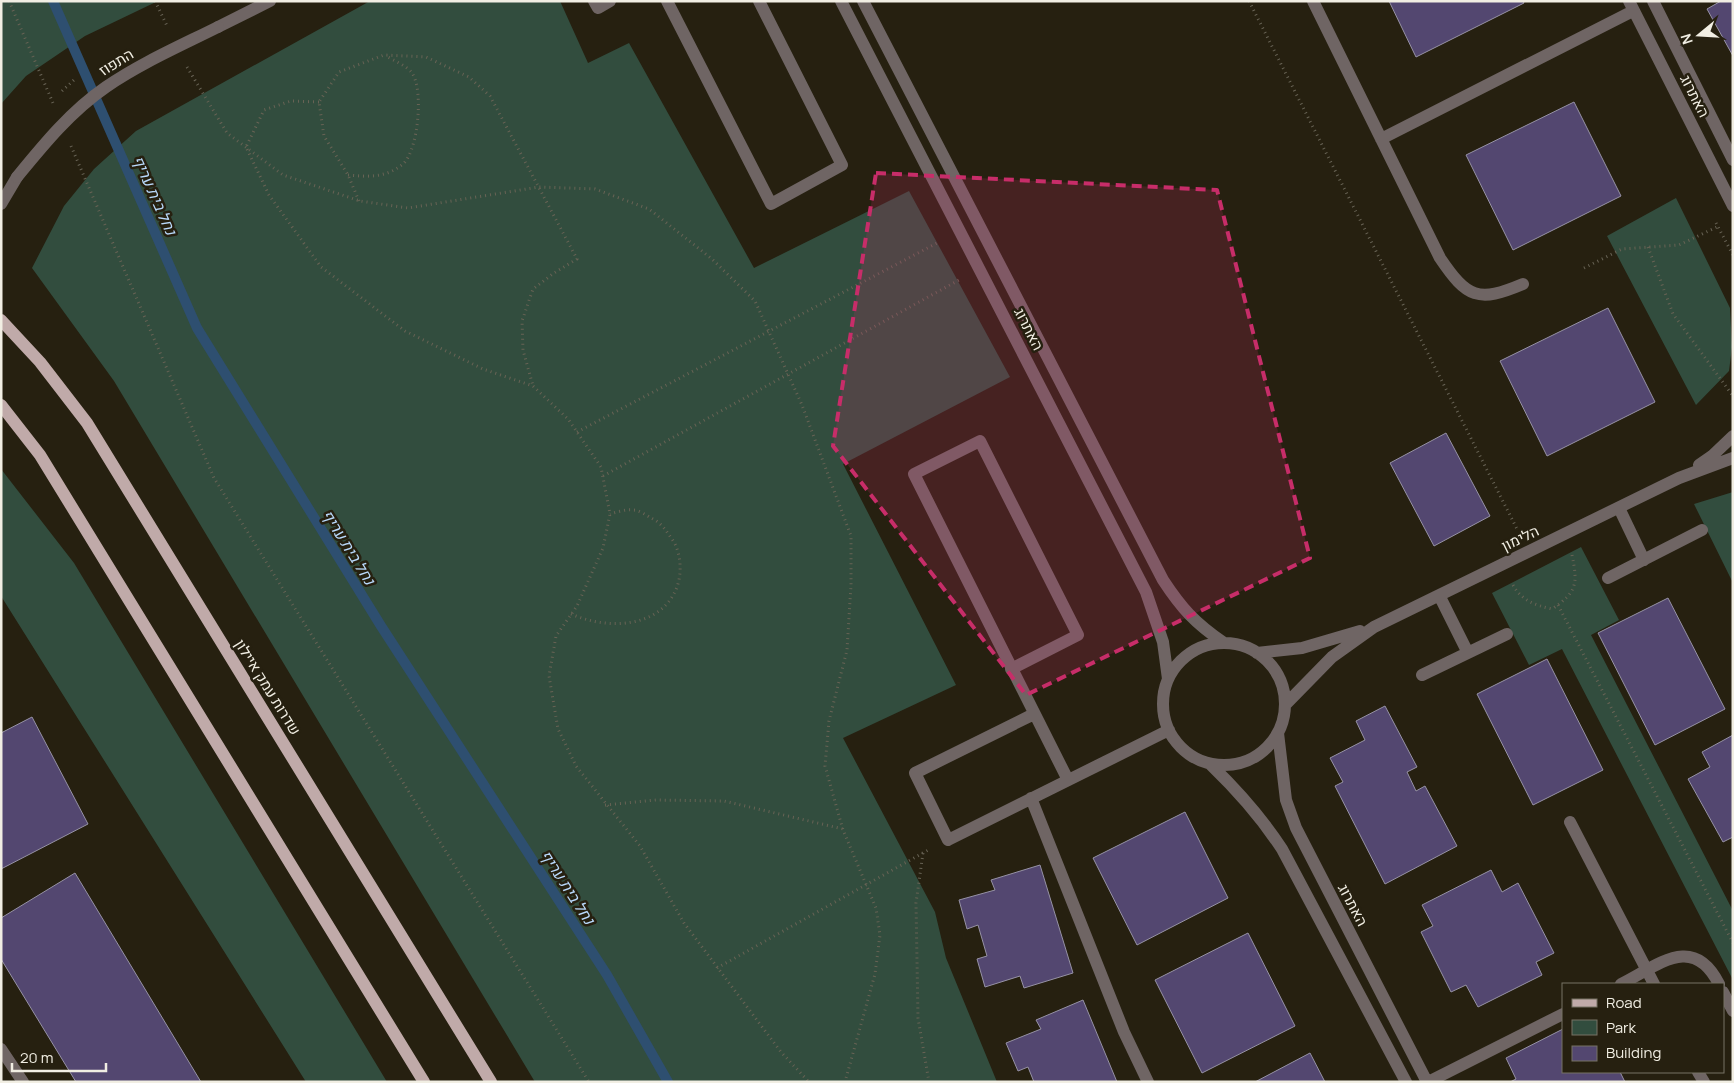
<svg xmlns="http://www.w3.org/2000/svg" width="1734" height="1083" font-family="Manrope,Heebo,sans-serif">
<rect width="100%" height="100%" fill="#262010"/>
<path fill="#324d3e" d="M1,1H158L85,36L26,76L1,104Z
M370,1H560L588,63L629,43L754,268L909,191L1010,377L843,464L956,685L843,738L935,912L946,958L997,1082H535L114,381L32,268L64,206L94,169L136,131Z
M1676,198L1730,308L1732,347L1729,371L1696,405L1607,236Z
M1,469L74,563L387,1082H306L1,596Z
M1733,492V583L1694,504Z
M1581,547L1619,620L1591,635L1733,911V980L1562,649L1529,665L1492,593Z"/>
<g fill="none" stroke-linecap="round" stroke-linejoin="round">
<path stroke="#2e4f70" stroke-width="10" d="M53,1L197,328L381,626L607,975L668,1082"/>
</g>
<path fill="#534770" stroke="#9692a5" d="M1389,1H1523L1524,3L1416,57Z
M1721,1H1733V56L1707,9Z
M1574,102L1621,196L1513,250L1466,155Z
M1608,308L1655,402L1547,456L1500,361Z
M1446,433L1490,516L1434,546L1390,463Z
M1668,598L1725,709L1655,745L1598,633Z
M1547,659L1603,770L1533,805L1477,694Z
M1385,706L1417,767L1407,772L1416,791L1425,786L1457,846L1385,884L1335,786L1343,782L1330,758L1365,740L1356,721Z
M32,717L88,824L1,869V733Z
M1733,735V837L1723,842L1688,779L1710,767L1702,752Z
M1185,812L1228,898L1137,945L1093,858Z
M1040,865L1073,973L1024,988L1020,976L985,987L977,959L987,956L978,925L967,929L959,900L995,890L991,880Z
M1491,870L1502,892L1518,883L1554,953L1536,962L1542,975L1478,1007L1466,985L1451,992L1421,932L1433,926L1422,905Z
M75,873L201,1082H76L1,959V918Z
M1248,933L1295,1026L1202,1073L1155,980Z
M1083,1000L1117,1082H1034L1028,1067L1018,1071L1006,1043L1041,1029L1036,1020Z
M1563,1029V1072H1620L1625,1082H1510L1516,1079L1506,1058Z
M1310,1053L1325,1082H1255Z"/>
<g fill="none" stroke-linecap="round" stroke-linejoin="round">
<path stroke="#686355" stroke-width="3" stroke-dasharray="1 4" stroke-linecap="butt" d="M9,1L53,103
M155,1L168,28
M1249,1L1518,531
M187,67L227,133L283,175L360,201L408,208L539,187L595,189L649,209L712,259L755,301L802,405L851,536V585L847,650L829,721L825,766L843,830L876,908L880,935L875,974L845,1082
M319,102L291,101L264,110L246,147L269,195L321,267L405,331L483,369L533,386L568,419L601,467L610,514L603,548L577,606L556,636L549,676L558,729L576,766L640,846L684,923L781,1052L809,1082
M71,146L214,478L589,1082
M348,175C368,177 386,178 403,164C418,151 424,90 412,73C407,66 393,60 386,56
M359,201L348,175L324,136L319,102L339,72L384,55L426,57L469,77L490,96L577,259L554,273L533,289L522,321L523,350L533,386
M1716,223L1733,255
M1648,247L1673,314L1733,396
M1584,268L1622,249L1679,245L1719,226
M577,432L939,242
M603,476L959,280
M1513,585C1522,601 1535,605 1552,609C1577,592 1578,584 1572,555
M1558,605L1733,943
M571,614C607,630 661,629 677,587C682,573 681,555 674,542C667,532 662,523 651,518C646,515 639,510 633,510C626,509 617,512 610,514
M605,805L656,800L724,801L843,829
M923,853L916,903L918,1018L929,1082
M717,968L930,849"/>
<path stroke="#6f6564" stroke-width="12" d="M594,1L598,8L610,1
M667,1L771,204L842,165L759,1
M841,1L1146,592L1163,642L1168,679
M863,1L1163,580C1182,609 1195,623 1224,643
M1313,1L1440,258C1467,298 1478,303 1523,284
M1629,1L1733,206
M1653,1L1733,160
M218,27L270,1
M1381,139L1633,11
M1,204L17,177
M1699,465L1712,456L1733,436
M1619,508L1644,560
M1608,578L1702,530
M1439,595L1468,653
M1163 704a61 61 0 1 1 122 0a61 61 0 1 1-122 0Z
M1257,653L1302,648L1360,631
M1011,669L1078,635L980,441L914,474L1068,780
M1422,675L1507,634
M1285,705L1332,657L1374,627L1679,478L1733,458
M1034,714L915,773L948,840L1169,730
M1278,733L1286,800L1296,828L1427,1082
M1211,765C1238,791 1261,817 1282,849L1406,1082
M1031,798L1124,1032L1148,1082
M1570,822L1654,984
M1621,984C1659,965 1693,933 1719,984
M1723,992L1733,1011
M1,1049L23,1082
M1698,1072L1704,1082
M1428,1082L1563,1014"/>
<path stroke="#c0aaa9" stroke-width="12" d="M1,320L40,362L87,423L491,1082
M1,405L40,455L424,1082"/>
<path stroke="#686355" stroke-width="3" stroke-dasharray="1 4" stroke-linecap="butt" d="M62,91L74,80"/>
<path stroke="#6f6564" stroke-width="12" d="M17,177C44,144 71,111 106,87C141,63 180,46 218,27"/>
</g>
<path fill="#c72d69" fill-opacity="0.2" stroke="#c72d69" stroke-width="4" stroke-dasharray="10 6" stroke-linejoin="round" d="M876,173L1217,190L1310,558L1026,695L833,446Z"/>
<g text-anchor="middle" dominant-baseline="central" stroke-width="5" stroke-linejoin="round" paint-order="stroke">
<g font-size="15" fill="#f1eee3" stroke="#262010">
<text transform="translate(116 62) rotate(-32)">התפוז</text>
<text transform="translate(1695 96) rotate(63)">האתרוג</text>
<text transform="translate(1029 329) rotate(63)">האתרוג</text>
<text transform="translate(1520 538) rotate(-26)">הלימון</text>
<text transform="translate(268 687) rotate(58)">שדרות עמק איילון</text>
<text transform="translate(1353 905) rotate(62)">האתרוג</text>
</g>
<g font-size="16" font-style="italic" fill="#b9d9fb" stroke="#262010">
<text transform="translate(155 195) rotate(66)">נחל בית עריף</text>
<text transform="translate(349 547) rotate(58)">נחל בית עריף</text>
<text transform="translate(568 887) rotate(57)">נחל בית עריף</text>
</g>
</g>
<rect width="1734" height="1083" fill="none" stroke="#f1eee3" stroke-width="5"/>
<rect x="1562" y="983" width="162" height="90" fill="#262010" stroke="#777264"/>
<rect x="1572" y="999" width="25" height="8" fill="#c0aaa9" stroke="#777264"/>
<text x="1606" y="1008" font-size="15" fill="#f1eee3">Road</text>
<rect x="1572" y="1020" width="25" height="15" fill="#324d3e" stroke="#777264"/>
<text x="1606" y="1033" font-size="15" fill="#f1eee3">Park</text>
<rect x="1572" y="1046" width="25" height="15" fill="#534770" stroke="#777264"/>
<text x="1606" y="1058" font-size="15" fill="#f1eee3">Building</text>
<g transform="translate(1699 35) rotate(252)" stroke="#262010" stroke-width="4" paint-order="stroke">
<path d="M0-4L9 19L0 12L-9 19Z" fill="#f1eee3"/>
<text y="-8" font-size="14" font-weight="bold" text-anchor="middle" fill="#f1eee3">N</text>
</g>
<path d="M12 1063v8h94v-8" fill="none" stroke="#f1eee3" stroke-width="2.5"/>
<text x="20" y="1063" font-size="15" fill="#f1eee3" stroke="#262010" stroke-width="4" paint-order="stroke">20 m</text>
</svg>
